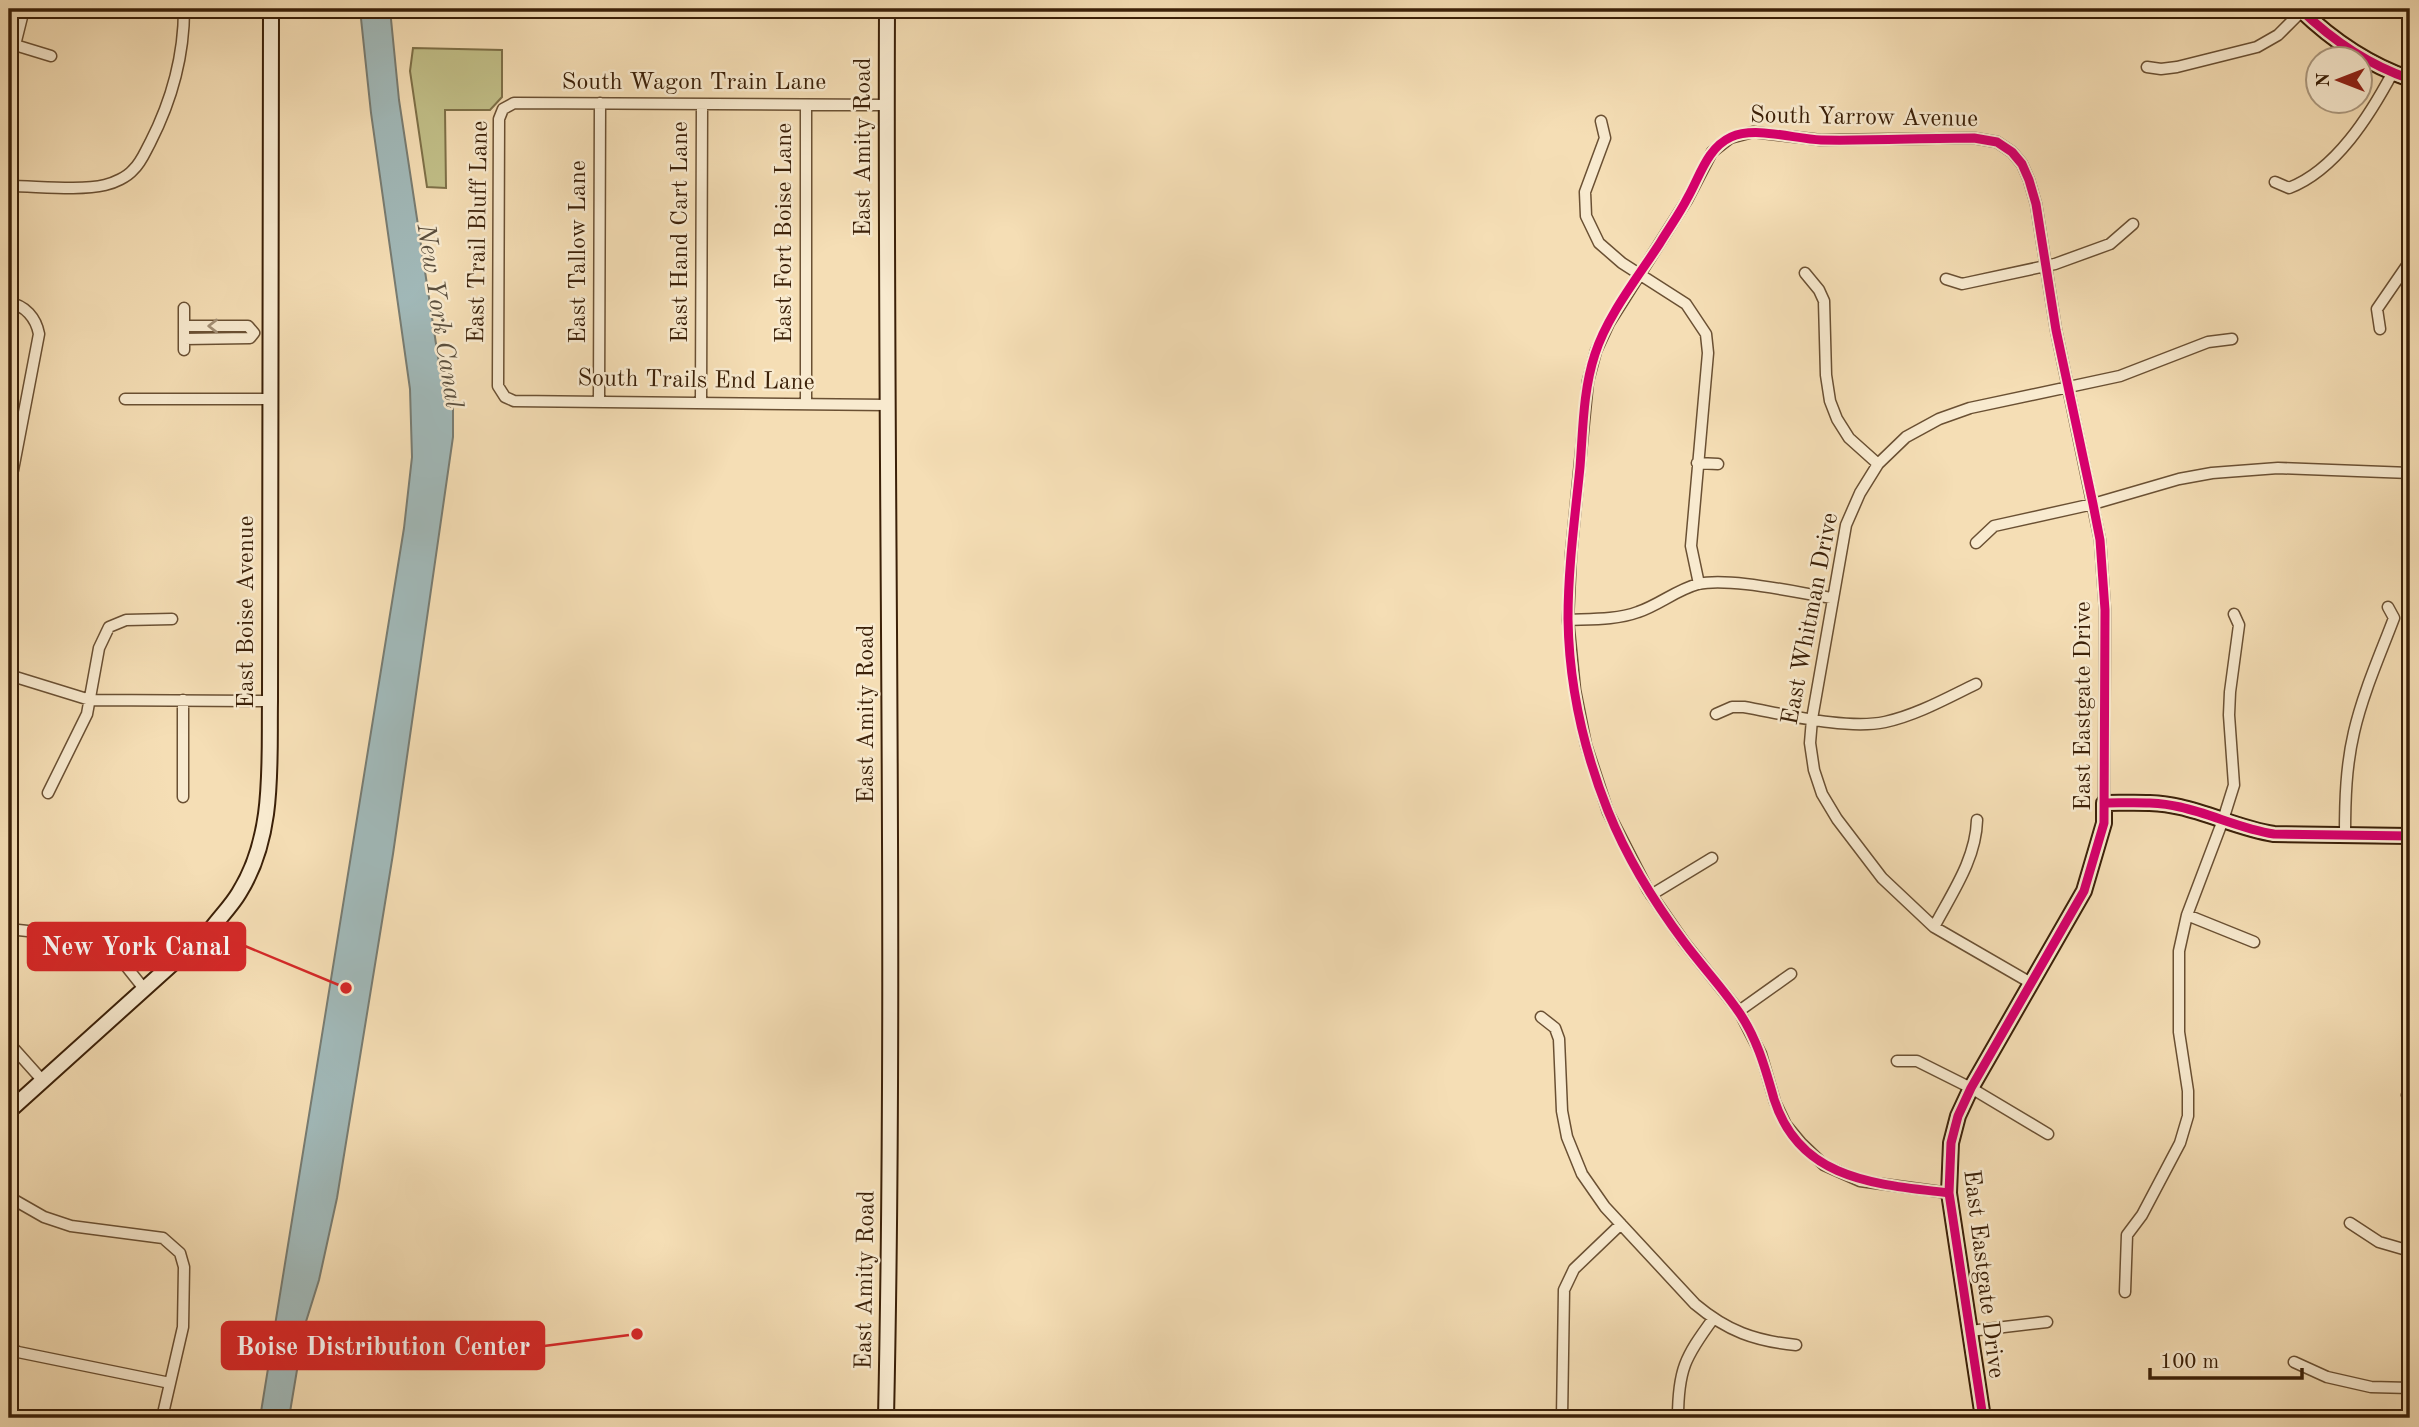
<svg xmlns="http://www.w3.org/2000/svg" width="2419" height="1427" font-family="'Old Standard TT',serif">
<rect width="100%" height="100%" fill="#f5deb5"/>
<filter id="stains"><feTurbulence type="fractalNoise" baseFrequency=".00286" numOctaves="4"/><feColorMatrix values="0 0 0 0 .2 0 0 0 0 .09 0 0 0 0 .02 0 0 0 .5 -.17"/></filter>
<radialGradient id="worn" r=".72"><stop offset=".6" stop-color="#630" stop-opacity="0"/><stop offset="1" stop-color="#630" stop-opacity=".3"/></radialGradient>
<path fill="#c2c089" stroke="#7e7048" stroke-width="2" d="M413,48L502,50V97L490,110H445L446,188L427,187L410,71Z"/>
<path fill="#a1b9b9" stroke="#787c72" stroke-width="2" d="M360,9H390L399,100L438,357L445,391H453V437L393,854L337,1198L319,1280L304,1328L289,1418H260L404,528L412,457L410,389L371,113Z"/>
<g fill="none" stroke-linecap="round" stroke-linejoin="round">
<g stroke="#6a5033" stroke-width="13">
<path id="street" d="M1882,12L1885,9
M15,45L51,56
M9,59L15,45L24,9
M2147,67L2161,69L2177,67L2257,47L2278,35L2302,11
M806,105V403
M887,105L514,103L503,109L499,119L498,386L505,397L514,401L888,405
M1601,121L1605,138L1585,192L1586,216L1599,243L1622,263L1686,304L1706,334L1708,353L1691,546L1699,584
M2275,182L2289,188C2336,170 2370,115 2393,72
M9,186C36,186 80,191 105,185C114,183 127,177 133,170C141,163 145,152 150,143C171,102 184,55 184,9
M1805,273L1819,290L1824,301L1826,375L1830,401L1837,419L1849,438L1878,464
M1946,279L1962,284L2055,264L2110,244L2133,224
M9,303C25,305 36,318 39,334L13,470L9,478
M184,326H248L254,333L250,338L184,339
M2380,329L2377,309L2410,261
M184,350V308
M125,399H271
M599,401L600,103
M701,402L702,104
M1697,463L1718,464
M1976,543L1994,526L2093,504L2179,479L2212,473L2278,468L2410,473
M1568,620C1592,619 1616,620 1638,612C1659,605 1676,590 1698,584C1730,577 1798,593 1833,598
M9,675L90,700L270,701
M183,700V797
M1716,714L1732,707H1744C1784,714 1846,730 1885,722C1917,715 1947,698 1976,684
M48,793L87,714L99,648L109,627L126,620L172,619
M2345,835C2345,800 2346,766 2354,732C2363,693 2380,655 2394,618L2388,607
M1651,895L1712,858
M2187,915L2254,942
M1934,927C1952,893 1976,859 1977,820
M9,929L74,936L110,946L145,990
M2031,983L1934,927L1882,878L1837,819L1822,794L1814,770L1810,743L1812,719L1846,525L1860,493L1878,464L1906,437L1939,419L1970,408L2120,376L2208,342L2232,339
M1739,1011L1791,974
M1541,1017L1555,1028L1559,1039L1562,1111L1567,1137L1582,1174L1605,1207L1695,1304C1727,1331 1755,1341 1796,1345
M9,1043L43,1081
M1897,1061H1917L1971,1088L2048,1134
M2407,1095L2410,1097
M1949,1193L1860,1181L1824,1165L1801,1143L1786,1125L1775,1102L1761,1054L1739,1011L1684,942L1648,890L1608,812L1586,745L1575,690L1568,620L1571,554L1588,381L1596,351L1609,323L1687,200L1712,152L1730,138L1753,132L1821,140L1974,138L1997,142L2012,152L2022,164L2029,180L2036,204L2056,330L2100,540L2105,610L2104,803
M9,1197L44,1217L71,1226L163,1238L180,1253L184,1267L183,1327L162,1418
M2350,1223L2379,1242L2410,1251
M2125,1292L2127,1235L2142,1215L2180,1143L2188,1116V1091L2179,1032V951L2187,915L2223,820L2234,785L2229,715L2230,692L2239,625L2234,614
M1970,1331L2047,1322
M9,1348L18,1352L170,1383
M2294,1362L2327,1377L2371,1387L2410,1388
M1562,1418L1564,1290L1574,1269L1621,1224
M1678,1418C1678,1370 1685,1357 1713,1319"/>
</g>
<g stroke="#3b2008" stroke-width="18">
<path id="secondary" d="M2300,9C2331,39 2369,65 2410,79
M9,1111L212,928C221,916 232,905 239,893C275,836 269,766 270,701L271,9
M886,1418C896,948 885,479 887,9
M1983,1418L1949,1193L1951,1143L1958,1116L1971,1088L2084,891L2104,823V803C2129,803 2155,801 2180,807C2212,814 2241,829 2274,834L2410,836"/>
</g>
<use href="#street" stroke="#f8eacf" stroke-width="10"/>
<use href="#secondary" stroke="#f8eacf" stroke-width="14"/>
<g stroke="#f8eacf" stroke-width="13">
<path id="cycleway" d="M2300,9C2331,39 2369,65 2410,79
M2104,803C2129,803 2155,801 2180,807C2212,814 2241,829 2274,834L2410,836
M1949,1193C1877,1184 1800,1181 1774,1099C1765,1067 1756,1035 1736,1008C1720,985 1701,965 1684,942C1654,902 1627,858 1608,811C1584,751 1569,684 1568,619C1568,568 1575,517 1580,467C1583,430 1583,390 1595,354C1607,316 1638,277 1660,243C1669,228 1680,213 1688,197C1700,176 1707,148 1731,137C1755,126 1795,139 1821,140C1872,141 1923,138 1974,138L1997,142L2012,152L2022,164L2029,180L2036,204L2056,330L2093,504L2100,540L2105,610L2104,823L2084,891L1971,1088L1958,1116L1951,1143L1949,1193L1983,1418"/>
</g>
<use href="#cycleway" stroke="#d6006c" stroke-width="9"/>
</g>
<defs><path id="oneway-chevron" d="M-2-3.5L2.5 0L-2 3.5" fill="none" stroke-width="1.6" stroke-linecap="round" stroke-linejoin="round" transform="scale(1.75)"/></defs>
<use stroke="#a38f75" href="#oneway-chevron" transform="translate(213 326) rotate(-180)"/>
<g text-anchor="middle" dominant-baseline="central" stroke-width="5" stroke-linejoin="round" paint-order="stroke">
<g font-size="24" fill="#3b2008" stroke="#f8eacf">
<text x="694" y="83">South Wagon Train Lane</text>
<text transform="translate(1864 118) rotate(1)">South Yarrow Avenue</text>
<text transform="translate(864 147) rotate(-90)">East Amity Road</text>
<text transform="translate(479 232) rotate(-89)">East Trail Bluff Lane</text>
<text transform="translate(681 232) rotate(-90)">East Hand Cart Lane</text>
<text transform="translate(785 233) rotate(-90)">East Fort Boise Lane</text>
<text transform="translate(579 252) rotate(-90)">East Tallow Lane</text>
<text transform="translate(696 381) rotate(1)">South Trails End Lane</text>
<text transform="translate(247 612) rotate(-90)">East Boise Avenue</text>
<text transform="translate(1811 619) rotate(-79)">East Whitman Drive</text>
<text transform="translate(2084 706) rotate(-90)">East Eastgate Drive</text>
<text transform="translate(867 714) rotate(-90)">East Amity Road</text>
<text transform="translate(1983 1274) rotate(83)">East Eastgate Drive</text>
<text transform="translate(866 1280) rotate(-89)">East Amity Road</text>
</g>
<g font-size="26" font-style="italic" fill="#5a4e3d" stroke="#f8eacf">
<text transform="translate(439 316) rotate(81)">New York Canal</text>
</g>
</g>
<path fill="none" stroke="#d62828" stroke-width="2.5" d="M346 988L245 946M637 1334L544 1346"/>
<g fill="#d62828" stroke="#f8eacf" stroke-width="2.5">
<circle cx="346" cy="988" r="7"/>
<circle cx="637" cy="1334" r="7"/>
</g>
<g fill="#d62828" stroke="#d62828" stroke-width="2.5">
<rect x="28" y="923" width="217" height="47" rx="7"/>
<rect x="222" y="1322" width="322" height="47" rx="7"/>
</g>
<g font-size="26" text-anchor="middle" font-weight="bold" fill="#fff">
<text x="136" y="955">New York Canal</text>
<text x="383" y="1355">Boise Distribution Center</text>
</g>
<rect width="2419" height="1427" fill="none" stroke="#f5deb5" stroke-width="35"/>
<rect x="10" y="10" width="2398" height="1406" fill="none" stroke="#3b2008" stroke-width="3.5"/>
<rect x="18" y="18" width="2384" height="1392" fill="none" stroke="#3b2008" stroke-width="2"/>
<g transform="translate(2339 80) rotate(270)"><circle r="33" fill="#f8eacf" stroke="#ac997f" stroke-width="2"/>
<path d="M0-5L12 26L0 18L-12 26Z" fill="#8f2418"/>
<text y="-10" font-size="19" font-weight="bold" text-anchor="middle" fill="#3b2008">N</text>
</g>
<path d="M2150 1368v10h152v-10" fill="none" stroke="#3b2008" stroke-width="3.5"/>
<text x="2160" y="1368" font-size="21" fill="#3b2008" stroke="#f8eacf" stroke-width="5" paint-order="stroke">100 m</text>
<rect width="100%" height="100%" filter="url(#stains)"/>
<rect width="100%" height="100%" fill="url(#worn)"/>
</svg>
